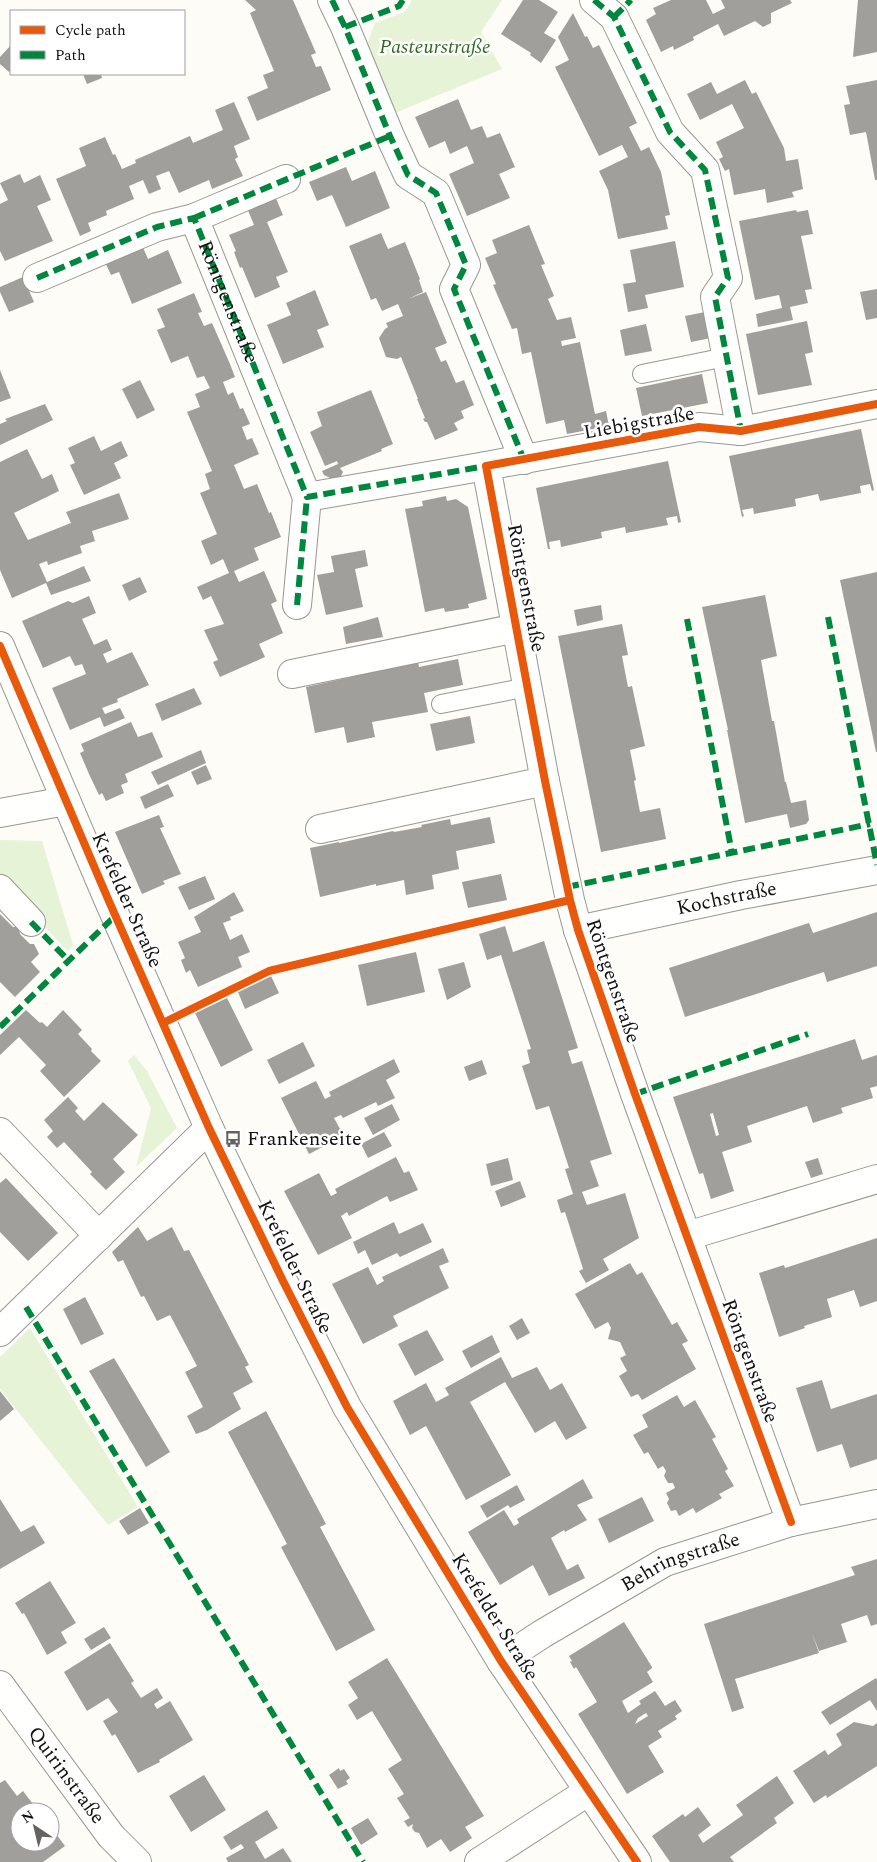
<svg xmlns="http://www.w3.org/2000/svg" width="877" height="1862" font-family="Spectral,serif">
<rect width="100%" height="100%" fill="#fdfcf7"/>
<path fill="#e7f3d7" d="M412,0H502L481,32L502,69L395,113L366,47L375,23L405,12Z
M0,840L42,841L73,945L68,951L0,881Z
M134,1055L147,1071L177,1128L136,1167L151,1108L128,1061Z
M30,1328L138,1507L108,1525L0,1389V1357Z"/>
<path fill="#a19f9c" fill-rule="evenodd" d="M245,0H293L316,53L311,55L316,67L321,66L331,90L257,121L247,97L268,88L263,75L274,71L250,13L256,10Z
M523,0H539L558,12L544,33L556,40L541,63L530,55L531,53L501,34Z
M671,0H706L713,14L725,8L721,0H790L792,3L771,13V23L763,27L755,21L724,36L718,24L693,37L694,40L674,50L673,46L661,52L646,20L656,14L653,8Z
M858,0H877V52L853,57Z
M573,13L585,37L587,36L593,48L599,45L637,123L629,127L641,151L649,147L661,172L670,215L665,216L668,229L618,239L608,190L599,171L628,157L622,145L599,156L555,67L569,60L558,37Z
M11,45V69L9,72L0,64V57Z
M83,74H101L102,78L87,84Z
M745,80L752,94L756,92L784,148L786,161L798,159L803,189L792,192L794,197L767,203L765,189L734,195L729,169L725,171L719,159L723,157L716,142L744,128L732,104L700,120L687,94L711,82L717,94Z
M877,80V180H875L866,132L850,135L844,105L850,104L846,86Z
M458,99L471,130L482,126L487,138L500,133L515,167L499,174L510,198L467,216L449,174L474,163L467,146L450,154L445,141L429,148L415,117Z
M234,102L250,139L234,146L238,157L235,159L243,176L212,189L209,180L179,193L169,171L156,176L161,189L149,194L143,180L129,186L134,199L106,211L107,215L88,223L91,231L80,236L56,179L86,166L79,148L105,137L113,155L115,154L122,169L136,163L135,160L190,136L193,143L223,130L215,110Z
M346,167L352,181L375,171L390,208L346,227L332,195L317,201L309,182Z
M20,174L24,183L40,175L51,200L37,206L53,241L5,261L0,251V204L8,200L0,183Z
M275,196L283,215L267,222L288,272L276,277L280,287L255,298L242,267L240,268L234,252L236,251L229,235L254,225L247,208Z
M796,210L797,212L808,210L813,234L801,236L812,289L805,290L808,303L790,307L793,320L758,327L756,314L782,308L779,295L755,300L739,221Z
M529,225L545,264L541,265L554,296L548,299L557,320L571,317L576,338L561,341L562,346L580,342L595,414L606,411L609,426L567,434L564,420L546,424L531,352L522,354L517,328L512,329L493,285L496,284L485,258L497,253L492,240Z
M381,233L388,249L405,242L420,279L419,280L423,292L408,299L426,292L447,343L435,348L441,362L446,360L456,383L464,380L474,405L461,411L464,418L454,423L458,430L435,440L427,422H425L423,419L425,418L417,399H418L401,357L397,359L386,357L379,338L385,329L388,327L386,323L403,316L398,304L382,311L376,298L371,300L349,246Z
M675,241L684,287L645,295L648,308L628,312L623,284L636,282L630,250Z
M142,245L148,259L168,250L182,283L132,304L119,272L111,275L104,260Z
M23,277L34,302L9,312L0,292V287Z
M877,289V318L866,320L860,292Z
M315,290L329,325L317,330L324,347L283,364L267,325L291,315L286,303Z
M194,293L202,312L198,313L204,326L212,323L230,364L235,377L223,382L228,395L233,392L240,409L243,408L250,424L242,427L247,440L252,438L259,454L234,465L244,489L257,484L269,513L271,512L281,537L254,548L259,560L234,571L239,582L264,571L277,601L271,604L283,633L259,644L265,657L220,677L213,662L218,660L204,630L224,624L211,596L203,600L197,587L229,573L223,559L211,565L201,541L217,534L200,493L210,489L205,474L212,471L187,412L200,407L195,394L210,388L204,376L197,378L188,356L171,363L157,330L165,327L157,309Z
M705,312L711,338L691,342L685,316Z
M807,321L813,352L805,354L812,385L758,395L746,334Z
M646,324L652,351L625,356L620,330Z
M0,370L11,398L0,402Z
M702,374L708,403L642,416L636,388Z
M140,380L155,410L137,419L122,389Z
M371,390L393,444L381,449L382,451L340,468L343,472L338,482L324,475L322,471L338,464L337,461L325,466L310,432L322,426L317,412Z
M45,404L53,420L0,445V424L7,421L5,419Z
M861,429L874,490L872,491L870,484L860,486L861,493L820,501L818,494L795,499L796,506L754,514L753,508L742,510L744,516L742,517L729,456Z
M94,436L101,451L121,441L128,456L114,463L121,478L84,495L70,465L75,463L68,448Z
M27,449L42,479L52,474L59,491L14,513L28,540L71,523L66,512L119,493L129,519L92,531L95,541L80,546L82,553L48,565L47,561L39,564L47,582L84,566L91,581L51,595L46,583L12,598L0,570V462Z
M668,461L681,522L678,523L677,516L666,518L668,525L626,533L625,527L601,532L602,538L561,547L560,540L549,542L550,549H548L536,488Z
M446,496L447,501L456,499L468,507L487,599L468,604L469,608L445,612L444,608L425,612L405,509L423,506L422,501Z
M365,550L368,566L355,569L363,607L326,615L317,575L334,572L331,556Z
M877,572V752H876L840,580Z
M140,577L147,592L129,601L122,585Z
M765,595L777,656L761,660L772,721H774L785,782H786L791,803L806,800L809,820L806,824L790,828L787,814L745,823L727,730H728L702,607Z
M89,596L96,613L82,619L94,645L107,639L112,650L103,654L107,663L132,652L149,685L117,699L118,702L102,708L105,714L120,708L125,718L104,727L100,717L70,730L52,688L86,674L82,664L75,666L70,656L43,668L22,621L68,601L73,603Z
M601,605L603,620L577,626L574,610Z
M378,617L383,637L346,644L343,627Z
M622,624L628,655L622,656L628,687L632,686L645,746L630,750L636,780L634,781L640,812L660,808L666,839L601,852L558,636Z
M458,659L463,685L424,693L428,712L372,722L375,737L347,743L344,727L315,733L306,687L418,662L419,667Z
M194,688L202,704L162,721L155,704Z
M470,716L475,743L436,751L430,724Z
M131,722L138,737L152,732L163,757L125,774L128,782L121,785L124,793L106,801L102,793L99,795L89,774L80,753L84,751L81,744Z
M201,750L206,763L158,785L151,772Z
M206,765L212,779L197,785L191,772Z
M168,784L174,796L145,809L140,797Z
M159,815L164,827L160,828L181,874L163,881L165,884L142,894L115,832Z
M490,817L495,843L456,851L459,869L432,875L434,889L406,895L404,880L376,886V884L320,897L310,848L339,842V843L393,831L394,832L422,827L421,825L450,819L451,825Z
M501,874L507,900L468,908L462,882Z
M205,876L215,899L189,910L178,887Z
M234,892L244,911L230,917L231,920L223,923L230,940L242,934L250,952L238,957L242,967L198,987L190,970L186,973L181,960L185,958L178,942L201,932L194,917Z
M877,912V966L827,982L824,972L685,1017L669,968L809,923L813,933Z
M0,914L13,927H17L19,930L20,934L30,944H34L39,954L31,962L40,972L15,997L0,982Z
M505,926L513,952L544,941L578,1048L568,1051L572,1064L582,1061L612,1154L590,1161L599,1186L582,1192L587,1205L625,1193L639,1238L603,1259L609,1270L586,1283L579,1271L583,1269L565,1212L561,1213L557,1200L573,1194L565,1169L569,1168L549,1106L536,1110L522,1066L530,1063L527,1050L531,1049L501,955L487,960L479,934Z
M416,952L425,992L367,1006L358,965Z
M464,962L471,987L447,1000L438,969Z
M271,976L279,993L245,1009L238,992Z
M227,998L253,1050L221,1067L195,1013Z
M26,1010L40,1023L42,1022L47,1027L63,1010L82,1030L78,1034L92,1049L91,1051L101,1061L64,1097L40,1071L46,1065L19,1037L0,1055V1035Z
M855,1039L862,1060L877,1055V1086L870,1088L873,1098L841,1108L843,1113L813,1123L807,1106L747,1126L752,1142L722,1152L734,1191L711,1199L703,1173L699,1174L673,1097ZM713,1113L719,1135L716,1136L710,1114Z
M303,1042L315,1066L279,1084L267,1060Z
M394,1059L400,1072L386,1080L395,1098L378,1106L376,1102L343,1118L341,1115L334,1118L344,1136L309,1154L281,1098L316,1081L325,1099L331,1096L329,1092Z
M482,1060L487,1074L469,1081L464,1067Z
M68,1097L78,1108L75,1111L84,1121L103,1102L138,1135L113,1159L125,1172L106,1190L90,1174L92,1172L64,1142L57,1148L47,1137L53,1131L44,1120Z
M392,1104L400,1120L373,1135L364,1118Z
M384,1132L392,1146L368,1158L361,1144Z
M396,1157L404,1173L409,1171L418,1190L390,1202L387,1196L349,1216L347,1212L341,1216L352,1238L318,1255L284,1191L319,1173L331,1196L337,1193L335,1189Z
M508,1158L513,1180L491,1186L486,1164Z
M818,1158L823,1174L811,1178L805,1162Z
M6,1178L58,1233L28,1261L0,1232V1183Z
M520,1181L526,1197L501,1207L495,1191Z
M394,1222L399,1234L423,1223L432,1242L400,1257L397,1253L372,1265L365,1250L358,1254L353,1242Z
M138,1227L147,1241L172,1227L184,1251L189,1250L249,1365L245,1367L253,1382L233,1393L241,1409L207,1430L196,1434L187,1416L203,1407L185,1372L197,1366L170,1315L157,1321L144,1296L141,1297L123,1260L118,1262L112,1252Z
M877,1238V1301L860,1307L854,1290L827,1299L832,1317L804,1326L805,1328L779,1337L759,1273L784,1265L785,1268Z
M443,1248L449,1262L439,1266L449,1288L393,1316L398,1326L363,1344L332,1284L368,1267L377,1285L384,1281L382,1277Z
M630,1263L637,1275L642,1272L672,1325L677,1322L688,1341L682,1344L696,1369L642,1400L638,1394L631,1397L619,1376L627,1371L620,1358L626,1355L620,1342L608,1339L611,1328L608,1322L595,1329L575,1294Z
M85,1297L104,1334L81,1345L63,1309Z
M522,1318L530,1333L517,1340L509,1326Z
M427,1330L444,1360L415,1376L398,1344Z
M492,1335L500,1352L471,1368L462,1351Z
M501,1357L512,1378L537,1367L550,1390L562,1383L587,1428L566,1440L555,1421L535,1433L505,1382L470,1402L511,1475L466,1500L426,1426L410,1435L393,1401L426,1383L436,1402L449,1395L445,1388Z
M114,1358L170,1452L146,1467L89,1371Z
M822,1380L831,1409L877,1394V1459L850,1468L842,1444L817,1452L796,1388Z
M0,1391L14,1409L0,1421Z
M677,1395L684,1407L695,1400L716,1437L712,1439L728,1469L725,1471L734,1486L719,1494L722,1498L696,1513L693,1508L679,1516L676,1510L671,1511L667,1503L669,1499L666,1493L675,1488L673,1483H668L664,1476L666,1471L663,1466L658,1469L648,1452L644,1454L633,1435L648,1427L642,1415Z
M266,1411L326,1524L320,1527L375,1630L336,1651L281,1547L287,1544L228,1432Z
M583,1479L593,1498L577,1505L587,1520L565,1532L564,1530L551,1538L567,1570L578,1564L585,1578L549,1596L533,1565L500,1585L468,1532L504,1510L514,1526L519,1523L517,1519Z
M517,1485L525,1500L510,1508L508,1505L487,1518L480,1506Z
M642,1497L654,1521L609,1543L598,1519Z
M0,1499L21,1532L34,1525L45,1543L0,1569Z
M140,1508L149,1523L128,1535L119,1521Z
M877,1559V1624L871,1626L867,1615L841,1624L847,1642L819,1651L812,1633L819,1653L735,1679L744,1708L732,1712L704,1624L855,1575L851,1567Z
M50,1581L76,1623L61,1632L67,1643L47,1655L24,1613L22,1614L15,1603Z
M624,1622L652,1667V1668L647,1672L653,1682L622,1701L628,1713L641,1704L639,1701L655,1691L665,1706L675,1700L682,1711L675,1716L677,1719L658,1731L662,1737L648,1746L664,1772L627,1794L578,1714L597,1702L576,1667L574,1669L570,1662L572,1661L569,1656ZM646,1713L648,1716L635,1724L638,1718Z
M104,1627L111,1638L91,1650L84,1639Z
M110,1643L134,1681L131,1683L141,1698L157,1688L163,1698L154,1704L157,1709L170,1701L193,1740L159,1760L160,1762L138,1773L115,1734L112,1736L103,1721L118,1712L108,1698L87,1711L64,1672Z
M387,1658L484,1816L465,1827L472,1838L450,1852L441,1839L427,1848L419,1833L415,1832L412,1828L413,1824L408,1827L404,1821L410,1818L397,1798L404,1794L388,1769L402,1760L372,1711L357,1720L348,1705L358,1698L348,1682Z
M876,1678L877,1680V1711L870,1700L830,1725L821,1712Z
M854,1722L873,1726L877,1723V1766L827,1798L826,1795L814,1803L793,1771L825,1750L828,1755L842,1745L836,1734Z
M339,1768L340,1771L344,1769L350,1778L346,1781L348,1784L338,1789L329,1775Z
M204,1775L226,1810L191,1832L169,1796Z
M777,1776L794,1803L774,1818L777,1823L730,1857L734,1862H670L652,1836L683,1814L685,1817L698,1807L711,1825L698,1835L703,1843L743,1815L736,1805Z
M5,1780L17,1796L23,1791L39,1812H20V1842H50V1826L65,1846L43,1862H0V1783Z
M267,1810L278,1828L255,1842L265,1859L283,1848L292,1862H228L226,1858L244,1848L241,1844L231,1850L223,1837Z
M368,1818L378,1834L361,1845L351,1828Z"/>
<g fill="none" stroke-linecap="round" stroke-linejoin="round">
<g stroke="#979795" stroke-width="20">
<path id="service" d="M642,374L726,357
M441,704L528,687"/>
</g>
<g stroke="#979795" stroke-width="30">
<g id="minor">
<path d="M332,0L345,27L390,136L408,175L436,193L466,265L454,289L524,460"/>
<path d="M594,0L614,17L670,132L705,170L728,278L715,297L741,431"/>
<path d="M194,218L286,179"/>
<path d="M37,278L157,227L194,218L307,497L486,466"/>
<path d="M297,605L307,497"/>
<path d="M292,674L517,628"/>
<path d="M0,813L66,801"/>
<path d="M320,829L545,781"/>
<path d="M0,889L31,922"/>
<path id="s1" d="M578,930L741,895L877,870"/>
<path d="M0,1132L99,1236"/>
<path d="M687,1236L877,1179"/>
<path d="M0,1332L209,1128"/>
<path d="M791,1522L635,1094L578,930L570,900L545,781L486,466L699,427L741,431L877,404"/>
<path id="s2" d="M0,1685L111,1836L137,1862"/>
<path d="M479,1862L589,1791"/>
</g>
</g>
<g stroke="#979795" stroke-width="30">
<g id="tertiary">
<path d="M0,646L108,899L209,1128L283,1281L347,1407L501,1661L637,1862"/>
<path id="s3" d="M501,1661L542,1634L665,1562L791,1522L877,1504"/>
</g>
</g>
<use href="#service" stroke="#fffffe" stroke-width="18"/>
<use href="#minor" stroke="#fffffe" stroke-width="28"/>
<use href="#tertiary" stroke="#fffffe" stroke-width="28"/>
<g stroke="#00873e" stroke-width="6" stroke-dasharray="12 6" stroke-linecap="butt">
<path d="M332,0L345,27L390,136L408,175L436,193L466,265L454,289L524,460"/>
<path d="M594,0L614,17L670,132L705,170L728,278L715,297L741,431"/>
<path d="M614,17L631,0"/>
<path d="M345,27L399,6L403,0"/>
<path d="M194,218L390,136"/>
<path id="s4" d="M37,278L157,227L194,218L307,497L486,466"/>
<path d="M297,605L307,497"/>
<path d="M828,617L877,865"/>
<path d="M687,619L732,853"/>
<path d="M567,887L870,824"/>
<path d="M31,922L68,960"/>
<path d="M0,1027L115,916"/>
<path d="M635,1094L808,1034"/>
<path d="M26,1307L363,1862"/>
</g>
<g stroke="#fff" stroke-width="11">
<path id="cycleway" d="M0,646L108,899L209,1128L283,1281L347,1407L501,1661L637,1862
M163,1023L269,971L570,900
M791,1522L635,1094L578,930L570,900L545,781L486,466L699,427L741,431L877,404"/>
</g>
<use href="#cycleway" stroke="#e8590c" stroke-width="8"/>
</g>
<defs>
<g id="bus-bare" transform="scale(1.35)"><path d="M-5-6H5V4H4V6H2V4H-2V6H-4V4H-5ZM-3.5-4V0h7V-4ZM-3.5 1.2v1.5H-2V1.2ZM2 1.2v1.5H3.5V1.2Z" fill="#646362" stroke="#fff" stroke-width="2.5" paint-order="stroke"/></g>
</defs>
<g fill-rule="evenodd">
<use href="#bus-bare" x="233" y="1139"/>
</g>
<g text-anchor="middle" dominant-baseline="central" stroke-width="5" stroke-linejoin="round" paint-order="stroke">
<g font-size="20" font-style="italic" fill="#2f6b1f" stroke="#fff">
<text x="435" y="47">Pasteurstraße</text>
</g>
<g font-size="20" fill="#111" stroke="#fff">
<text stroke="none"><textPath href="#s4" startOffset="259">Röntgenstraße</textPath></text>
<text transform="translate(639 423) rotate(-10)">Liebigstraße</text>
<text transform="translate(526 588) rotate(79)">Röntgenstraße</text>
<text stroke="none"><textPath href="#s1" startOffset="152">Kochstraße</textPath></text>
<text transform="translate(127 900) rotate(66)">Krefelder Straße</text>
<text transform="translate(613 981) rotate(71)">Röntgenstraße</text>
<text transform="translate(295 1267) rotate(64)">Krefelder Straße</text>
<text transform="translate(750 1361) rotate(70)">Röntgenstraße</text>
<text stroke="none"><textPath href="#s3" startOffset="206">Behringstraße</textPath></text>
<text transform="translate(495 1617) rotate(58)">Krefelder Straße</text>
<text stroke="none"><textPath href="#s2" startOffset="112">Quirinstraße</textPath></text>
</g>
<g font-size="20" fill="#111" stroke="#fff" text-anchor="start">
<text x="247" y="1139">Frankenseite</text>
</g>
</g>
<rect x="10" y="10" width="175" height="65" fill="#ffffff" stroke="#a0a0a0"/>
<rect x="20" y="26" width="25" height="8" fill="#e8590c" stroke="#a0a0a0"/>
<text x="55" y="35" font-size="15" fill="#111111">Cycle path</text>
<rect x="20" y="51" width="25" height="8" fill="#00873e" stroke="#a0a0a0"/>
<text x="55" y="60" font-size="15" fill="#111111">Path</text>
<g transform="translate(35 1827) rotate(325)"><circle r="24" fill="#ffffff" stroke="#a0a0a0"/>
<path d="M0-4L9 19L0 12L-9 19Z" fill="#646362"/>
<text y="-8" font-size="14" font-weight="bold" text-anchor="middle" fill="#111111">N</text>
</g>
</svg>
